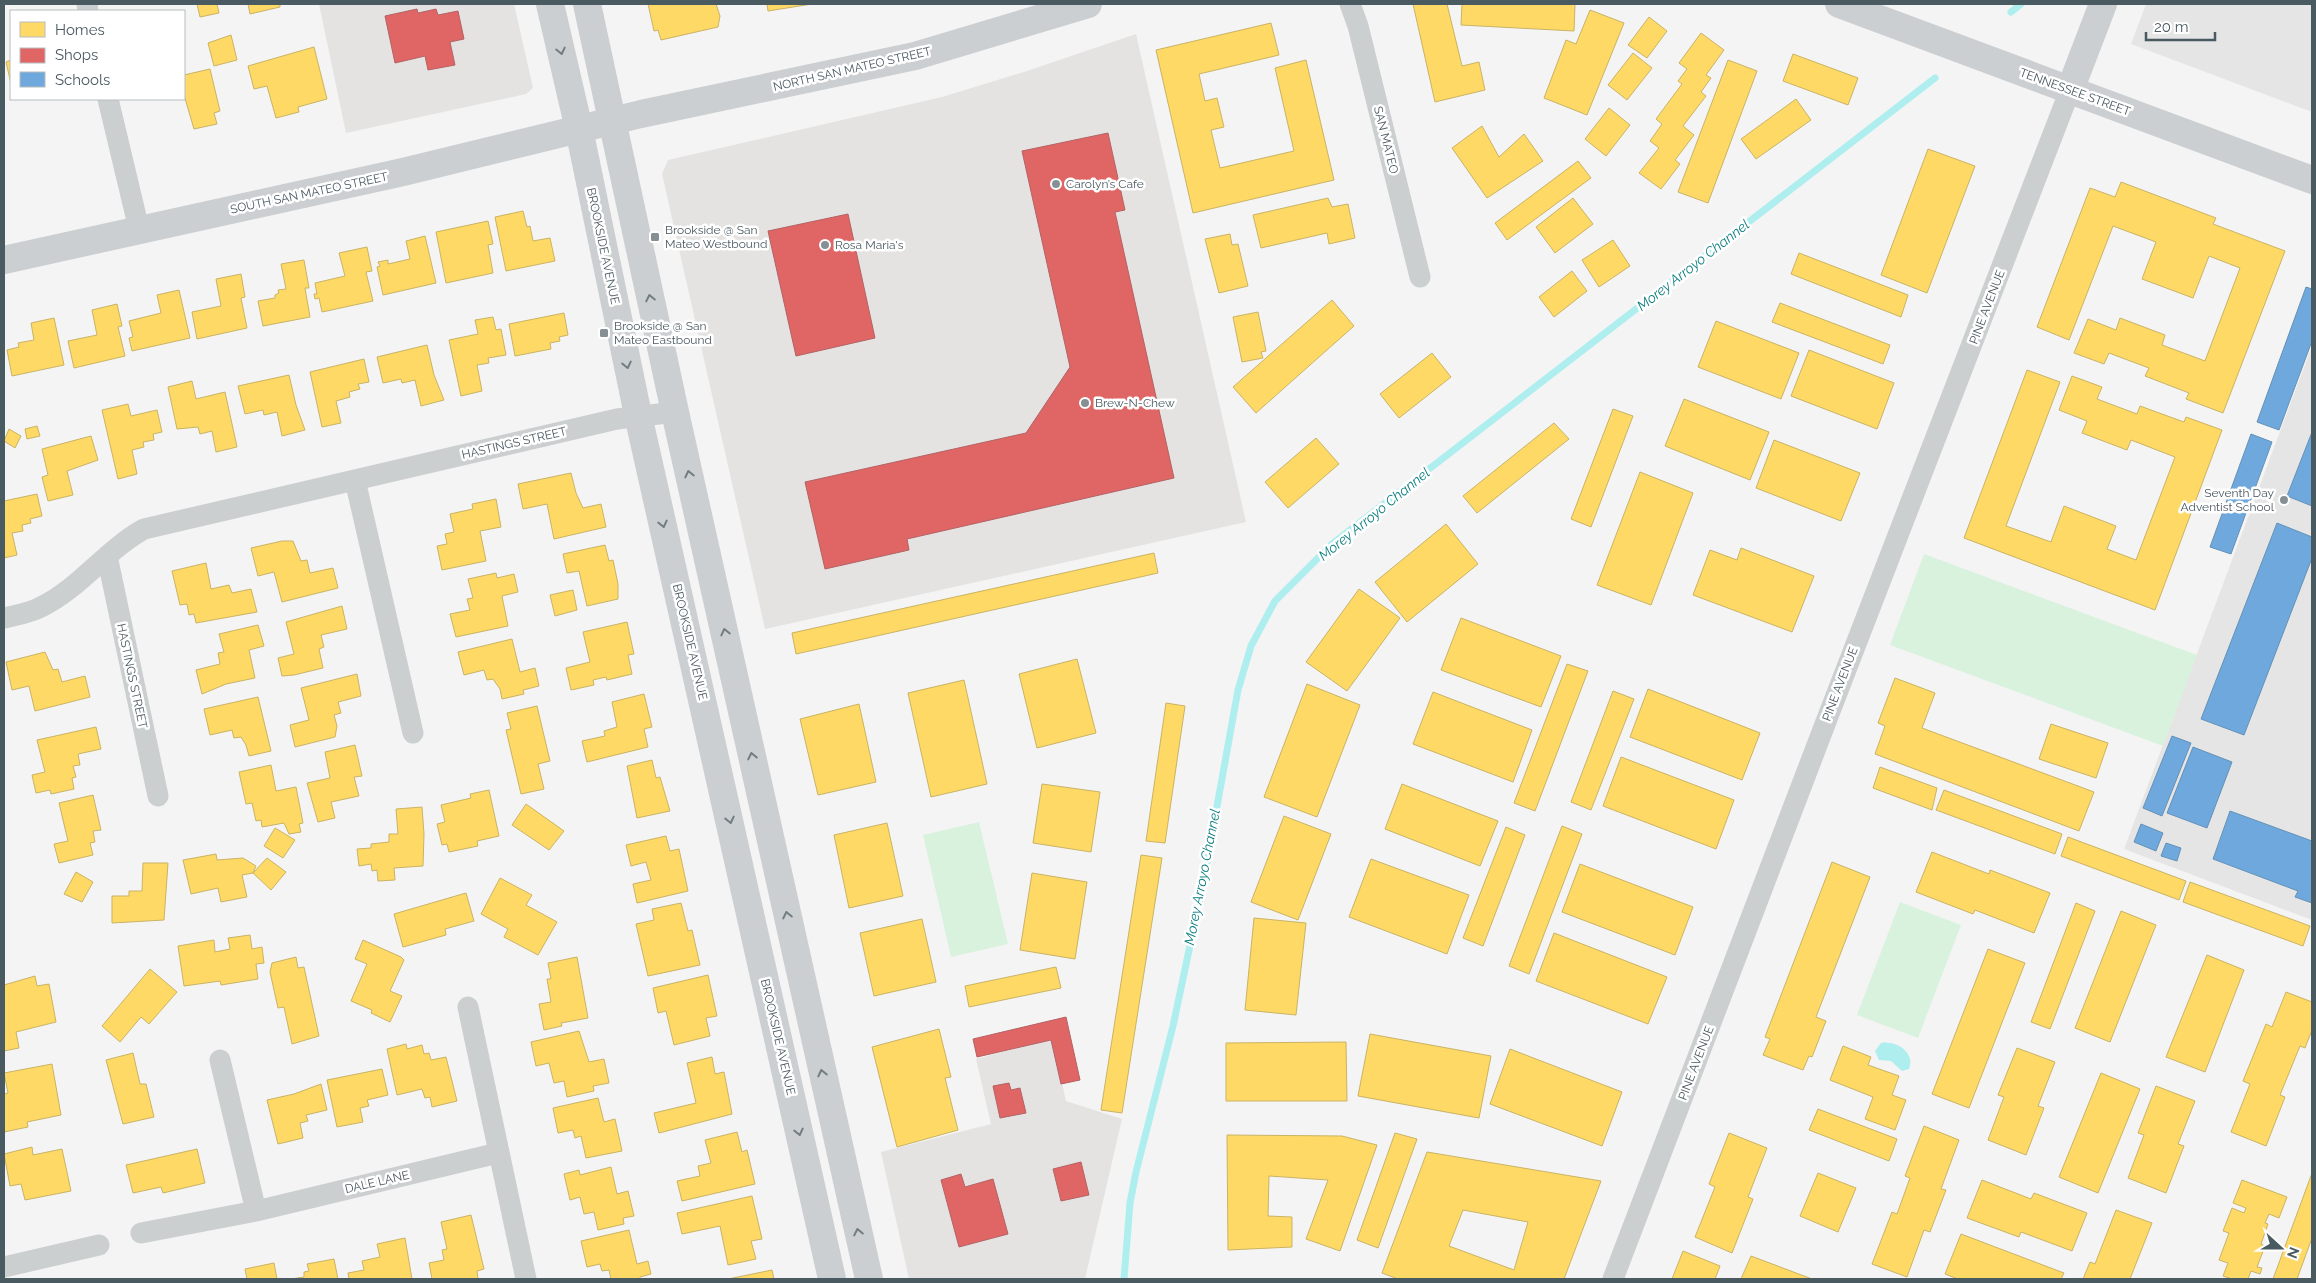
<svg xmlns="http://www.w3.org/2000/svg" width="2316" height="1283" font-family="Raleway,sans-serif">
<rect width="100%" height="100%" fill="#f4f4f4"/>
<path fill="#e5e3e2" d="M319,4H514L533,88L526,94L346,133Z
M1136,34L1246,522L765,629L662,174L668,160L942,97L1024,72Z
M1052,1039L1066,1101L1122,1119L1085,1279H909L881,1152L991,1124L976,1059Z"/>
<path fill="#e6e5e6" d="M2146,4H2312V112L2131,44Z
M2312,346V920L2124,849Z"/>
<path fill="#d9f2de" d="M1924,554L2197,655L2163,746L1890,645Z
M979,822L1008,944L951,957L923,835Z
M1900,902L1961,925L1918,1038L1857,1015Z"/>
<path fill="#afeeef" d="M1881,1043C1895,1040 1916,1052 1909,1069L1902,1071L1891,1061L1879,1060L1875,1051Z"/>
<path fill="#ffd966" stroke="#c9b364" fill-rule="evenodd" d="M197,4H217L219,13L200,17Z
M248,4H280V7L250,14Z
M648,4H716L720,16L718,27L661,40L658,30L654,31Z
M767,4H812L768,11Z
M1413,4H1447L1462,66L1479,62L1485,90L1435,102Z
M1462,4H1575L1574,31L1461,25Z
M1590,10L1624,23L1587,115L1544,98L1566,40L1576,44Z
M1649,17L1667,31L1647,58L1628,45Z
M1271,23L1279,55L1199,74L1205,101L1217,98L1224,127L1211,130L1220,168L1294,151L1275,68L1306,60L1334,180L1193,213L1156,50Z
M1701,33L1724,50L1706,75L1711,78L1701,92L1706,96L1683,126L1694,135L1675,160L1680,164L1661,189L1639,173L1659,148L1650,141L1662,124L1656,119L1682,84L1678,81L1687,69L1679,63Z
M231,35L237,60L214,66L208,43Z
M314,47L327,99L298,107L299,112L276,118L267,86L254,89L248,66Z
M1633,53L1652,68L1627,100L1608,85Z
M1793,54L1858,78L1848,105L1783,81Z
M11,60V84L6,62Z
M1728,60L1757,71L1708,203L1678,192Z
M210,69L220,111L214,113L217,124L194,129L184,95V75Z
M1796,99L1811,120L1756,159L1741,139Z
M1609,108L1630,125L1606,156L1585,139Z
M1482,126L1499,157L1524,134L1543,161L1487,198L1452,148Z
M1928,149L1975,166L1927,293L1881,275Z
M1578,161L1591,178L1507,240L1495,223Z
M2121,182L2216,218L2213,224L2285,251L2223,413L2186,399L2189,393L2145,376L2149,368L2109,353L2104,364L2074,353L2088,319L2116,330L2120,318L2165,335L2162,345L2205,361L2240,268L2209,256L2193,298L2142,279L2156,242L2113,226L2069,340L2037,327L2090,188L2115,197Z
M1328,198L1332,207L1348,204L1355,238L1329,244L1327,233L1261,248L1253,215Z
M1573,198L1593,224L1555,253L1536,227Z
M523,211L527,227L530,226L533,241L550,238L555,261L506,271L495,217Z
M488,221L493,244L488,245L493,273L446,283L436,232Z
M1230,234L1232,245L1238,244L1248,286L1219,293L1205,239Z
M425,236L436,283L383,295L377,267L380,266L378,262L388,260V264L410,259L406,241Z
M1613,240L1630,266L1599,287L1582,260Z
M367,247L372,271L366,272L373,301L322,312L319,298L315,299L314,294H317L315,283L345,276L339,253Z
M1799,253L1908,295L1901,317L1791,274Z
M304,260L309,288H305L310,317L263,326L258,301L275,298V295L279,293L278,290L286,289L281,264Z
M1572,271L1587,291L1554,317L1539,297Z
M241,274L245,297L241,298L247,328L197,339L192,312L221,306L216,279Z
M179,290L190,338L132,351L129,338L133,337L129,321L161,313L157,295Z
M1332,300L1354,326L1256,413L1233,387Z
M1780,303L1890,345L1883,364L1772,322Z
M117,304L122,326L118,327L125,356L74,368L68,341L97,335L92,310Z
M1258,312L1266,351L1261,352L1263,358L1242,362L1233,317Z
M564,313L568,335L559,337L560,341L550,343L551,349L515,356L509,324Z
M493,317L496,330L501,329L506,355L488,358L489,363L477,365L482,391L461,396L449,340L478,334L475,320Z
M54,318L64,365L12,376L7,350L19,347L18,343L34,340L31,323Z
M1716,321L1799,353L1781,399L1698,367Z
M427,345L434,375L444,400L421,406L415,380L402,383L401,379L383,383L377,357Z
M1809,350L1894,383L1877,429L1791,396Z
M1432,353L1451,377L1399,418L1380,394Z
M364,359L369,382L358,384L360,389L349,392L350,397L336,401L341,423L322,427L310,372Z
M2027,370L2060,382L2006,526L2051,542L2064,506L2116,526L2107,549L2136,560L2175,457L2131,440L2127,450L2082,433L2087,421L2059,410L2072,376L2102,387L2097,399L2137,414L2140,406L2184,422L2186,417L2222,430L2155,610L1964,538Z
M289,375L296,405L305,430L282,436L277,412L264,415L263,410L245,414L238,386Z
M192,381L196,399L225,392L237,447L216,452L212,431L200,434L198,427L177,429L168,387Z
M1684,399L1769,432L1750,480L1665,446Z
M128,404L131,416L157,410L162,432L153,434L154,440L143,442L144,447L132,450L137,474L118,479L102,410Z
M1613,409L1633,416L1591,527L1571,519Z
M1554,423L1569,439L1477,513L1463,496Z
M37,426L40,436L27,439L25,429Z
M9,429L21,436L15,448L4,441Z
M91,436L98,460L67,471L73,495L48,501L42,477L48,475L42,449Z
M1316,438L1339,464L1288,508L1265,482Z
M1774,440L1860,473L1841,521L1756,488Z
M1640,472L1693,493L1651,605L1597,585Z
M571,473L576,493L583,508L601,504L606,527L554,539L547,504L523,509L518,484Z
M37,494L42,516L30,519L31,523L22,525L23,531L12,533L17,555L4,558V501Z
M496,499L501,527L480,531L486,561L442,570L437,546L447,544L445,534L454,532L450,514L473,509L472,504Z
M1446,524L1478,564L1407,622L1375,582Z
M282,541H293L301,561L307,560L310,573L333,568L338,588L282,602L274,572L258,576L251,548Z
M605,545L609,561L613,560L618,584V599L587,606L579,571L567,573L563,554Z
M1741,548L1814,576L1792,632L1693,595L1710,550L1737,560Z
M1154,553L1158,573L796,654L792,633Z
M206,563L211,589L229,585L232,593L251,589L257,612L196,623L194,614L189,615L187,604L180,605L172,571Z
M496,573L497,578L514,574L518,592L502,596L508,626L456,637L450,614L470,610L467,599L473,598L468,579Z
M1359,589L1400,618L1347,691L1306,662Z
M573,590L577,610L555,616L550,595Z
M342,606L347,629L321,635L324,647L319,649L323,668L294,675L282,676L278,658L294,654L286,622Z
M1461,618L1561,656L1541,707L1441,670Z
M627,622L634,654L628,655L632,674L607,680L606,677L593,680L594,685L571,690L566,668L590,662L583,632Z
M258,625L264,646L249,650L255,678L226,684L202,694L196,670L220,664L218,653L224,652L219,634Z
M512,639L520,672L535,668L539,686L523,690L524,694L502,699L500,689L493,679L487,680L484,670L464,675L458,652Z
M45,652L53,670L58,669L62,682L85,676L90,697L35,711L29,686L12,690L6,662Z
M1077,659L1096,733L1037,748L1019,674Z
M1567,664L1588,671L1535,811L1514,803Z
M357,674L361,696L338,702L341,713L334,715L337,726L335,737L295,747L290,725L309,720L301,688Z
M1895,678L1935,693L1922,728L2094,792L2079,831L1875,754L1885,726L1878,723Z
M964,680L987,784L931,797L908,693Z
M1307,684L1360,705L1317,817L1264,797Z
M1648,689L1760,733L1742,780L1630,737Z
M1613,691L1634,699L1591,810L1571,802Z
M1433,692L1532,730L1513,782L1413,744Z
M644,694L652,727L644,729L648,747L587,762L582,741L605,736L604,731L617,727L612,702Z
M258,697L271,751L249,756L246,745L241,737L234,738L232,730L210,735L204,709Z
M1166,703L1185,706L1165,843L1146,841Z
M859,704L876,782L818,795L800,719Z
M537,706L550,761L538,764L544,789L521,794L506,730L511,729L507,713Z
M2051,724L2108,743L2096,778L2039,759Z
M96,727L101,749L78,754L80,765L73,766L76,777L72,778L74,789L51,794L50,790L36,793L32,775L45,772L37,740Z
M355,745L362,776L354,777L359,796L331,802L335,818L318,822L307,783L330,778L325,752Z
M1621,757L1734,800L1716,849L1603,806Z
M652,760L656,778L660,777L670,811L637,818L627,766Z
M271,765L276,791L296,787L303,823L299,824L301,832L289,834L284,823L262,827L261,820L256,821L252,803L246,804L239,772Z
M1880,767L1937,788L1932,810L1873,788Z
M1042,784L1100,792L1091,852L1033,843Z
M1402,784L1498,821L1480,866L1385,829Z
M489,790L499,836L477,841L478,846L449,852L447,844L442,845L437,824L445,822L441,805L471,798L470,794Z
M1944,790L2062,834L2055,854L1936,810Z
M93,795L101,830L93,831L95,842L90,843L93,855L59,863L54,844L68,841L59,803Z
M526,804L564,831L549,850L512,825Z
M422,807L424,834L423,866L394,868L395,880L378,881L377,870L372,871L371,864L359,866L357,849L371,848V844L389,842V834H398L396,809Z
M1284,816L1331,834L1298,920L1251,902Z
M887,823L903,896L849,908L834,835Z
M1562,826L1582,834L1529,974L1509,966Z
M1506,827L1525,835L1483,946L1463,938Z
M275,828L295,840L283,858L264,846Z
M666,836L670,851L679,849L688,891L637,903L633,884L651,880L646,862L631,866L626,845Z
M2068,837L2186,881L2179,900L2061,856Z
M1932,852L1989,874L1990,870L2050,893L2034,933L1975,910L1973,914L1916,892Z
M216,854L217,860L243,858L256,866L253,873L242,875L247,897L221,902L218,888L191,894L183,860Z
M1141,855L1162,858L1122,1113L1101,1110Z
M267,858L286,872L271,890L253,873Z
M1371,859L1469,895L1447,954L1349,917Z
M1832,862L1870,877L1816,1017L1826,1021L1812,1057L1809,1056L1803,1070L1763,1055L1770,1039L1765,1037Z
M143,863H168L164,920L112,923V896H129V891H142Z
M1580,864L1693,907L1675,955L1562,912Z
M76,872L93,882L82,902L64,894Z
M1032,873L1087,882L1075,959L1020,950Z
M500,878L532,895L526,905L557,922L538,955L504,937L508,929L481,914Z
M2190,882L2310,926L2303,946L2183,902Z
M466,893L474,921L445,929L446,935L403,947L394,914Z
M681,903L688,931L692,930L700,965L648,976L636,924L654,920L652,909Z
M2076,903L2095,911L2050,1029L2031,1022Z
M2121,911L2156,925L2110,1042L2075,1028Z
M1254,918L1306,923L1296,1015L1245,1010Z
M922,919L936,982L874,996L860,933Z
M1554,933L1667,977L1648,1024L1536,981Z
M250,935L252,949L262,947L264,963L256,964L258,979L221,985L220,981L184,986L178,946L214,940L215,952L230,949L228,938Z
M363,940L401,957L404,960L390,991L402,996L390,1022L371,1013L372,1010L351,1001L367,964L355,959Z
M1988,949L2025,963L1969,1108L1932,1094Z
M2207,955L2244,970L2205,1072L2166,1057Z
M296,957L298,968L304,967L319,1036L292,1044L284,1007L278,1008L270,972L272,963Z
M577,957L588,1018L561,1023L562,1026L544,1030L539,1004L551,1002L547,979H551L548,963Z
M1056,967L1061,988L969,1007L965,986Z
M150,969L177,992L149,1024L141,1017L120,1042L102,1026Z
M708,975L717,1016L706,1018L710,1036L674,1045L666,1011L658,1013L653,988Z
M35,976L37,986L49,984L56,1022L16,1032L19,1048L4,1051V985Z
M2286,992L2312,1002V1030L2305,1048L2300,1046L2280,1095L2285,1097L2266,1146L2231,1132L2250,1084L2243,1081L2266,1024L2272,1027Z
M939,1029L951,1077L945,1078L958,1130L897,1147L872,1047Z
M579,1031L589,1062L604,1059L609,1083L593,1086L594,1091L567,1097L564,1081L554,1083L549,1063L536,1066L531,1042Z
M1370,1034L1491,1056L1479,1118L1358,1096Z
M1346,1042L1347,1101H1226V1043Z
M406,1044L407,1049L422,1045L424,1054L429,1053L431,1060L446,1057L457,1101L432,1107L430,1097L425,1098L422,1089L397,1095L387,1049Z
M1843,1046L1871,1057L1868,1065L1899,1076L1892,1095L1906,1100L1895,1130L1865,1119L1873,1097L1830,1080Z
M2017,1048L2055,1062L2038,1106L2044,1108L2026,1155L1988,1140L2004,1097L1998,1095Z
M1510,1049L1622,1092L1602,1146L1490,1104Z
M133,1053L140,1084H146L154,1117L123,1124L106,1060Z
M712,1057L715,1074L724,1072L732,1114L659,1133L654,1113L696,1103L687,1063Z
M52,1064L61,1115L27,1122L28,1127L4,1132V1094L8,1093L4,1073Z
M382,1069L388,1095L367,1100L369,1106L360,1108L363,1122L337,1127L327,1080Z
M2101,1073L2140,1089L2098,1193L2059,1177Z
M321,1084L327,1110L306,1115L308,1121L300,1123L303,1138L278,1144L267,1100L294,1094Z
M2156,1086L2195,1101L2178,1144L2184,1146L2166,1193L2128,1178L2144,1135L2138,1133Z
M598,1098L604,1122L615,1119L622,1151L586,1158L581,1136L575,1138L573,1130L558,1133L553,1108Z
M1818,1109L1897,1139L1889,1161L1809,1130Z
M1924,1126L1959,1140L1941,1189L1946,1190L1930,1232L1924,1230L1907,1277L1872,1264L1892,1212L1897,1214L1910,1178L1905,1176Z
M737,1132L742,1152L747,1150L755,1184L682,1201L677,1181L700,1176L698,1166L711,1163L705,1140Z
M1395,1133L1417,1139L1378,1248L1357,1240Z
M1729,1133L1767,1148L1748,1197L1753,1199L1732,1253L1695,1237L1715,1187L1709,1184Z
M1227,1135L1342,1136L1377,1145L1340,1251L1306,1239L1328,1180L1269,1176L1268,1216L1292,1217V1247L1228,1250Z
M32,1147L33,1155L62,1149L71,1191L25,1200L21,1184L10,1186L4,1154Z
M197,1149L205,1183L163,1193L161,1187L133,1193L126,1165Z
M1427,1152L1601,1181L1564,1279H1398L1382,1273ZM1463,1210L1528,1222L1514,1270L1449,1246Z
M611,1167L617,1194L628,1191L634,1216L623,1218L624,1224L598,1230L594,1212L584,1214L580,1197L570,1200L564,1174L579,1170L580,1175Z
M1818,1173L1856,1188L1838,1232L1800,1216Z
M2312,1173V1238L2297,1279H2273Z
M1982,1180L2031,1199L2034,1193L2087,1213L2072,1251L2021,1232L2019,1237L1967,1218Z
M2242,1180L2287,1197L2279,1218L2269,1214L2265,1223L2268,1224L2261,1244L2265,1246L2257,1267L2262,1268L2260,1274L2251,1271L2248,1279H2232L2223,1276L2228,1263L2219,1260L2229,1233L2223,1231L2232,1208L2244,1213L2246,1208L2233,1203Z
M752,1196L762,1239L751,1241L756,1259L728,1265L720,1226L682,1234L677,1213Z
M2116,1210L2152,1223L2130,1279H2083L2090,1262L2095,1264Z
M471,1215L484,1269L477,1271L478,1279H432L429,1263L444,1260L442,1250L447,1249L441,1222Z
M629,1230L637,1264L648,1261L651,1274L640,1277V1279H611L609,1270L602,1271L600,1264L587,1267L581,1241Z
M1961,1234L2064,1273L2061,1279H1958L1945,1274Z
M405,1238L412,1279H349L348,1273L364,1270L362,1261L380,1257L377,1244Z
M1683,1251L1720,1266L1715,1279H1672Z
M1751,1256L1812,1279H1741Z
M334,1259L338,1279H291L304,1277V1272L309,1271L307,1264Z
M274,1263L277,1279H247L245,1269Z
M772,1270L774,1279H728Z"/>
<path fill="#e06666" stroke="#b36264" d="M417,9L418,13L436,9L438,15L458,11L464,39L450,42L455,65L428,70L425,56L395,63L385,16Z
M1108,133L1125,210L1115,212L1174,478L907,539L909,550L825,569L805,482L1026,433L1070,367L1022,151Z
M848,214L875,338L796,356L768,231Z
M1066,1017L1080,1080L1061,1084L1051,1040L977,1057L973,1039Z
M1009,1083L1011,1090L1020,1088L1026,1113L1000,1118L993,1086Z
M1081,1162L1089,1195L1061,1201L1053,1169Z
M961,1174L965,1187L993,1179L1008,1234L959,1247L941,1180Z"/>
<path fill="#6fa8dc" stroke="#6491b7" d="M2306,287L2312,289V341L2279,430L2257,422Z
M2312,432V506L2287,496Z
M2251,434L2272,442L2231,554L2210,547Z
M2277,523L2312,537V558L2244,735L2201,719Z
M2172,736L2191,743L2162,816L2143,808Z
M2193,747L2232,762L2207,828L2167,813Z
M2230,811L2312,841V903L2295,897L2298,891L2213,859Z
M2141,824L2163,833L2156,851L2134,842Z
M2166,843L2181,848L2177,861L2161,856Z"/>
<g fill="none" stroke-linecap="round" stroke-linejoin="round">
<path stroke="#afeeef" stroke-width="7" d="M2011,12L2021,4
M1124,1279L1130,1203L1136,1172L1173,1026L1203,884L1238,690L1251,646L1275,601L1332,544L1935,78"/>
<path stroke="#cbcfcf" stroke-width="21" d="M87,4L88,11
M1350,4L1358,26L1420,277
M108,99L139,229
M355,480L413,733
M107,556L158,796
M4,618C16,615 30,613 41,607C80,588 106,550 144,529L617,419L675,412
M468,1007L526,1279
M220,1060L256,1211
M141,1233L256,1211L498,1153
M4,1267L99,1245
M1613,1279L1827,719L2070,90"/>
<path stroke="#cbcfd1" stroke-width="28" d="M550,4L579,129L638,415L832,1279
M587,4L675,412L869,1279
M1839,4L2312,180
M2070,90L2103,4
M4,260L403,172L641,114L915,56L1088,4"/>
</g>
<defs><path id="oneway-chevron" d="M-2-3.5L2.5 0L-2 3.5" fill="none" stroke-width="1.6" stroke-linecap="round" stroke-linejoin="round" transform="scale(1.25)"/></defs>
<g stroke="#717d83">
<use href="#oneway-chevron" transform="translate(561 51) rotate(77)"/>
<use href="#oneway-chevron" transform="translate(650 298) rotate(-102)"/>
<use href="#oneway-chevron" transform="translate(627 365) rotate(78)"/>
<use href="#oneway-chevron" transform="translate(689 474) rotate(-103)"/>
<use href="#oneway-chevron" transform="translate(663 524) rotate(77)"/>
<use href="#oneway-chevron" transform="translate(725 632) rotate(-103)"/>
<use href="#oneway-chevron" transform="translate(752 756) rotate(-102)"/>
<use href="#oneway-chevron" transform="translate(730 820) rotate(77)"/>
<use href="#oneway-chevron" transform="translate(787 915) rotate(-102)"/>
<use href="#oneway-chevron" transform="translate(822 1073) rotate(-103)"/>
<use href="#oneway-chevron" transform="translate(799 1132) rotate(77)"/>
<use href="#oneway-chevron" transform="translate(858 1232) rotate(-102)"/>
</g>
<g fill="#869094" stroke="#fff" stroke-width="2">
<circle cx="1056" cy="184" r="5"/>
<rect x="650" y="232" width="10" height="10" rx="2.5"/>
<circle cx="825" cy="245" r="5"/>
<rect x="599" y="328" width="10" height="10" rx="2.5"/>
<circle cx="1085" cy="403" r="5"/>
<circle cx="2284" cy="500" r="5"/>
</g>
<g text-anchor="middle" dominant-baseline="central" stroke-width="5" stroke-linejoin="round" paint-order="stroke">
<g font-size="12" fill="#4a5a61" stroke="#fff">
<text transform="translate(852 69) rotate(-13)">NORTH SAN MATEO STREET</text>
<text transform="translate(2075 92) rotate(20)">TENNESSEE STREET</text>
<text transform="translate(1386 140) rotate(76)">SAN MATEO</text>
<text transform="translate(309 193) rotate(-12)">SOUTH SAN MATEO STREET</text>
<text transform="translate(603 246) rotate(78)">BROOKSIDE AVENUE</text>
<text transform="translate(1987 307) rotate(-69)">PINE AVENUE</text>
<text transform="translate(514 443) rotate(-13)">HASTINGS STREET</text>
<text transform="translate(690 642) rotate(77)">BROOKSIDE AVENUE</text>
<text transform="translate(132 676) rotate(78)">HASTINGS STREET</text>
<text transform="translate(1840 684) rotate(-69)">PINE AVENUE</text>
<text transform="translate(778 1037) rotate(77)">BROOKSIDE AVENUE</text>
<text transform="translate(1696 1063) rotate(-69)">PINE AVENUE</text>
<text transform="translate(377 1182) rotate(-13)">DALE LANE</text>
</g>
<g font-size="12" fill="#4a5a61" stroke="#fff" text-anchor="start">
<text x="1066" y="184">Carolyn’s Cafe</text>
<text x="665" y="230">Brookside @ San<tspan x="665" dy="14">Mateo Westbound</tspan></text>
<text x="835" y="245">Rosa Maria's</text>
<text x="614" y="326">Brookside @ San<tspan x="614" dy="14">Mateo Eastbound</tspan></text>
<text x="1095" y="403">Brew-N-Chew</text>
<text x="2274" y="493" text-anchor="end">Seventh Day<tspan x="2274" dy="14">Adventist School</tspan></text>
</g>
<g font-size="14" font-style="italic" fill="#0e7e81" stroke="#fff">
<text transform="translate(1693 265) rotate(-38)">Morey Arroyo Channel</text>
<text transform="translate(1374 514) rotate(-39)">Morey Arroyo Channel</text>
<text transform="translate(1202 877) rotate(-79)">Morey Arroyo Channel</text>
</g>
</g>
<rect width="2316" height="1283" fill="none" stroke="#4a5a61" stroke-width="10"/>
<rect x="10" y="10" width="175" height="90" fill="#ffffff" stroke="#b7bdc0"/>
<rect x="20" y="22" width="25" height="15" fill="#ffd966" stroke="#b7bdc0"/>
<text x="55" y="35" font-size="15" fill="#4a5a61">Homes</text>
<rect x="20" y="48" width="25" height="15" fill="#e06666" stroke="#b7bdc0"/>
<text x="55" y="60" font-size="15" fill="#4a5a61">Shops</text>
<rect x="20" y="72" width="25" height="15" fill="#6fa8dc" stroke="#b7bdc0"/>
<text x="55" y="85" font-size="15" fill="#4a5a61">Schools</text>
<g transform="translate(2281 1248) rotate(111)" stroke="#ffffff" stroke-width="4" paint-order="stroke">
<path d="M0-4L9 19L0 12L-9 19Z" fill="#4a5a61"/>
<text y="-8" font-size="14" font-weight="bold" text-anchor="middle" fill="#4a5a61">N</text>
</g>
<path d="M2146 32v8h69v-8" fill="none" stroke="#4a5a61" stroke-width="2.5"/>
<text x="2154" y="32" font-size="15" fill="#4a5a61" stroke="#ffffff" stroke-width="4" paint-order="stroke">20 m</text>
</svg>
